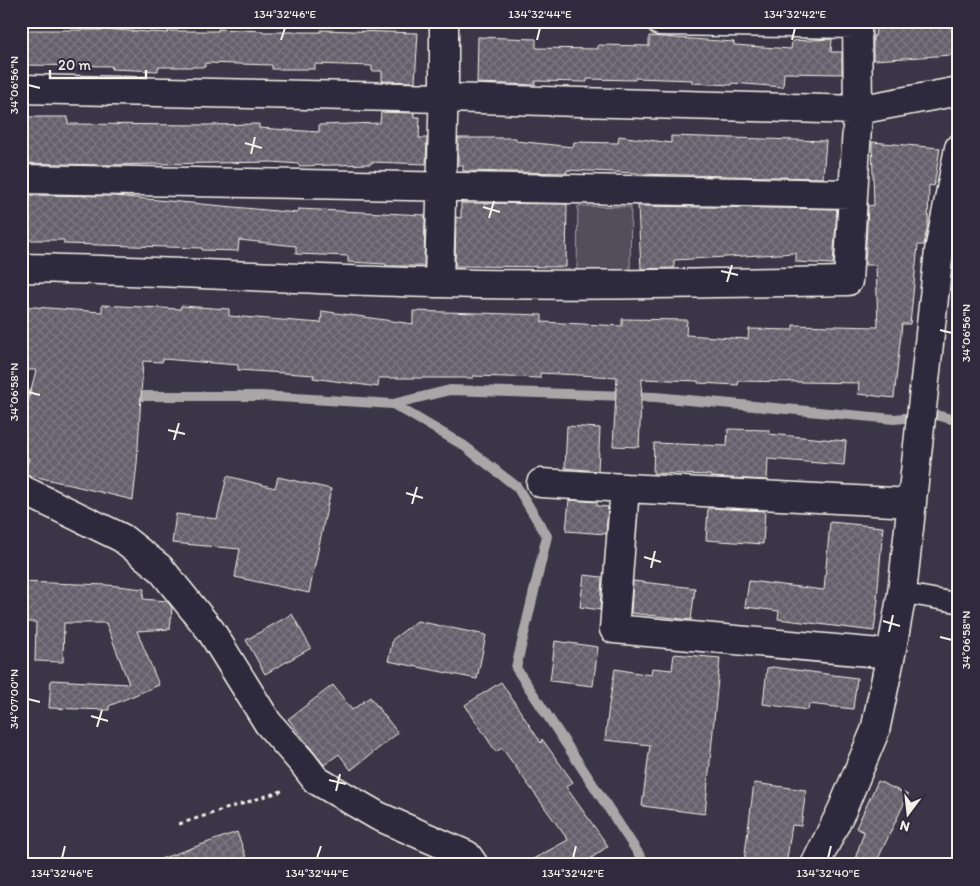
<svg xmlns="http://www.w3.org/2000/svg" width="980" height="886" font-family="Itim,sans-serif">
<defs>
<pattern id="building-cross-hatch" width="8" height="8" patternUnits="userSpaceOnUse" patternTransform="scale(1.25)"><rect width="8" height="8" fill="#65616c"/><path d="M0 0l8 8M0 8l8-8" fill="none" stroke="#7c7881"/></pattern>
</defs>
<rect width="100%" height="100%" fill="#3b3647"/>
<filter id="ink" filterUnits="userSpaceOnUse"><feTurbulence type="fractalNoise" baseFrequency=".02" numOctaves="2"/><feDisplacementMap in="SourceGraphic" scale="10" xChannelSelector="R" yChannelSelector="G"/><feConvolveMatrix kernelMatrix="1 2 1 2 8 2 1 2 1" color-interpolation-filters="sRGB"/></filter>
<g filter="url(#ink)">
<path fill="#534e5c" stroke="#a4a0a2" d="M578,206L631,207L630,271L577,270Z"/>
<g fill="none" stroke-linecap="round" stroke-linejoin="round">
<path stroke="#aaa6a7" stroke-width="10" d="M21,395H43
M127,396H262L393,404L463,445L517,487L547,536L516,668L646,865
M393,404L450,390L655,397L894,419L936,415L959,421"/>
</g>
<path fill="url(#building-cross-hatch)" stroke="#f4f1e8" d="M877,21H955L952,55L873,60V36H875Z
M218,29L263,31V32H321V30L418,33L415,82L382,81V71H372V66L315,64V69H272V65L205,63V67H158V71L111,69L112,66L21,65V30H113L168,33V31H218Z
M649,36L734,42V45L791,49L792,41L832,39L831,52H842V74L784,73L783,87L732,83V85L692,83V80L635,78V80L587,79V82L535,81V85L477,83L478,37L536,39V48L598,49V45L649,46Z
M381,112L414,113V117H420L419,138H427L426,164L371,162V164L299,166V164L272,162L102,165L21,163V117H68V124L207,125L259,124V128L319,132V125L380,123Z
M619,136L671,143V136L826,141L823,178L637,174V173L567,170V173L463,171V165H458V138H516V141L573,147L574,142L618,143Z
M872,142L940,148L934,186L929,185L928,223L924,245H918L910,324H902L894,398L858,394L859,383L739,381L738,385L698,383V381L642,379L639,447L613,446L617,377L540,373V378L473,376V378H379L378,387L313,378L314,375L238,370V365L163,359L162,362L143,361L137,464L133,500L25,474L29,458L21,455V429L36,370H21V306L102,312V305L180,309L181,306L229,309V316L321,323L322,311L413,324V311L542,315V322L622,326V319L687,320L686,335L748,339L749,329L793,330V325L878,327L876,265H865L868,206L874,205Z
M21,195L115,196L298,213V209L425,215L424,266H386V264L348,262V256L296,254V246L239,240L238,251L202,250V248L64,244V240H21Z
M461,203L567,204L566,267L455,266L456,217L461,218Z
M638,206L837,209L833,264L796,262V253L674,260V268L641,269Z
M567,426L600,428L598,471L565,468Z
M728,429L769,430V434L846,441L844,465L768,459L767,480L710,477L711,475L653,473L654,443L727,446Z
M227,476L275,488L278,477L331,489L309,593L235,577L240,549L172,543L176,514L217,519Z
M569,500L597,502V506L608,507L606,534L566,531Z
M708,508L765,511L763,544L706,540Z
M830,522L883,527L877,599H878L874,631L778,619L779,611L745,607L749,581L824,590Z
M584,575L602,577L600,610L580,607Z
M633,581L695,588L691,620L631,613Z
M21,582L108,585L144,589L143,599L167,601L172,608L170,629L137,631L159,685L109,706V710L49,708L51,680L129,684L106,623H64L63,662L35,661L36,622H21Z
M292,614L311,648L265,674L246,640Z
M417,621L486,635L477,679L388,661L393,639Z
M555,641L598,647L593,686L550,681Z
M674,654L720,658L705,814L642,806L650,745L605,740L609,705L615,669L651,675L652,668L672,670Z
M773,667L857,678L853,709L809,704L808,710L763,704L767,668Z
M501,682L541,743L542,739L573,782L566,787L608,846L582,865H522L568,840L502,748L496,752L465,705Z
M333,685L352,710L370,697L398,733L351,770L339,754L324,765L288,719Z
M878,781L908,795L875,865H853L864,832L856,828Z
M754,783L806,790L801,826L792,825L786,865L744,861Z
M237,832L249,865H156L155,861Z"/>
<g fill="none" stroke-linecap="round" stroke-linejoin="round">
<g stroke="#f4f1e8" stroke-width="22">
<path id="service" d="M902,593L959,603"/>
</g>
<g stroke="#f4f1e8" stroke-width="31">
<path id="minor" d="M660,21L857,24
M21,89L444,98L858,110L959,91
M21,179L852,194
M21,268C161,270 301,280 441,283C577,287 713,283 848,281L858,110L857,21
M439,283L444,80V21
M541,483L625,488
M21,489L122,538L160,568L211,631L268,723L303,763L316,780L378,816L467,855L474,865
M891,654L614,629L625,488L912,503
M815,865L842,810L875,731L891,654L902,593L939,251L959,148"/>
</g>
<path stroke="#f4f1e8" stroke-width="3" stroke-dasharray="4 4" stroke-linecap="butt" d="M179,824L285,790"/>
<use href="#service" stroke="#2f2a3d" stroke-width="19"/>
<use href="#minor" stroke="#2f2a3d" stroke-width="28"/>
</g>
</g>
<path fill="none" stroke="#f4f1e8" stroke-width="2" d="M281,40L285,28M537,40L540,28M792,40L795,28M28,85L40,88M245,143L262,148M251,154L255,137M483,207L500,212M489,218L494,201M721,271L738,275M727,282L732,265M940,330L952,333M28,392L40,395M168,430L185,434M174,440L179,423M406,493L423,498M412,504L417,487M644,557L661,562M651,568L655,551M883,621L900,626M889,632L893,615M940,637L952,640M28,699L40,702M91,716L108,721M97,727L102,710M329,780L346,784M336,791L340,774M62,858L65,846M317,858L321,846M573,858L576,846M828,858L831,846"/>
<rect width="980" height="886" fill="none" stroke="#2f2a3d" stroke-width="55"/>
<g transform="translate(908 814) rotate(195)" stroke="#2f2a3d" stroke-width="4" paint-order="stroke">
<path d="M0-4L9 19L0 12L-9 19Z" fill="#f4f1e8"/>
<text y="-8" font-size="14" font-weight="bold" text-anchor="middle" fill="#f4f1e8">N</text>
</g>
<path d="M50 70v8h96v-8" fill="none" stroke="#f4f1e8" stroke-width="2.5"/>
<text x="58" y="70" font-size="15" fill="#f4f1e8" stroke="#2f2a3d" stroke-width="4" paint-order="stroke">20 m</text>
<rect x="28" y="28" width="924" height="830" fill="none" stroke="#f4f1e8" stroke-width="2"/>
<g font-size="12" text-anchor="middle" fill="#f4f1e8">
<text x="285" y="18">134°32'46"E</text>
<text x="540" y="18">134°32'44"E</text>
<text x="795" y="18">134°32'42"E</text>
<text transform="translate(14 85) rotate(-90)" y="4">34°06'56"N</text>
<text transform="translate(966 333) rotate(-90)" y="4">34°06'56"N</text>
<text transform="translate(14 392) rotate(-90)" y="4">34°06'58"N</text>
<text transform="translate(966 640) rotate(-90)" y="4">34°06'58"N</text>
<text transform="translate(14 699) rotate(-90)" y="4">34°07'00"N</text>
<text x="62" y="877">134°32'46"E</text>
<text x="317" y="877">134°32'44"E</text>
<text x="573" y="877">134°32'42"E</text>
<text x="828" y="877">134°32'40"E</text>
</g>
</svg>
